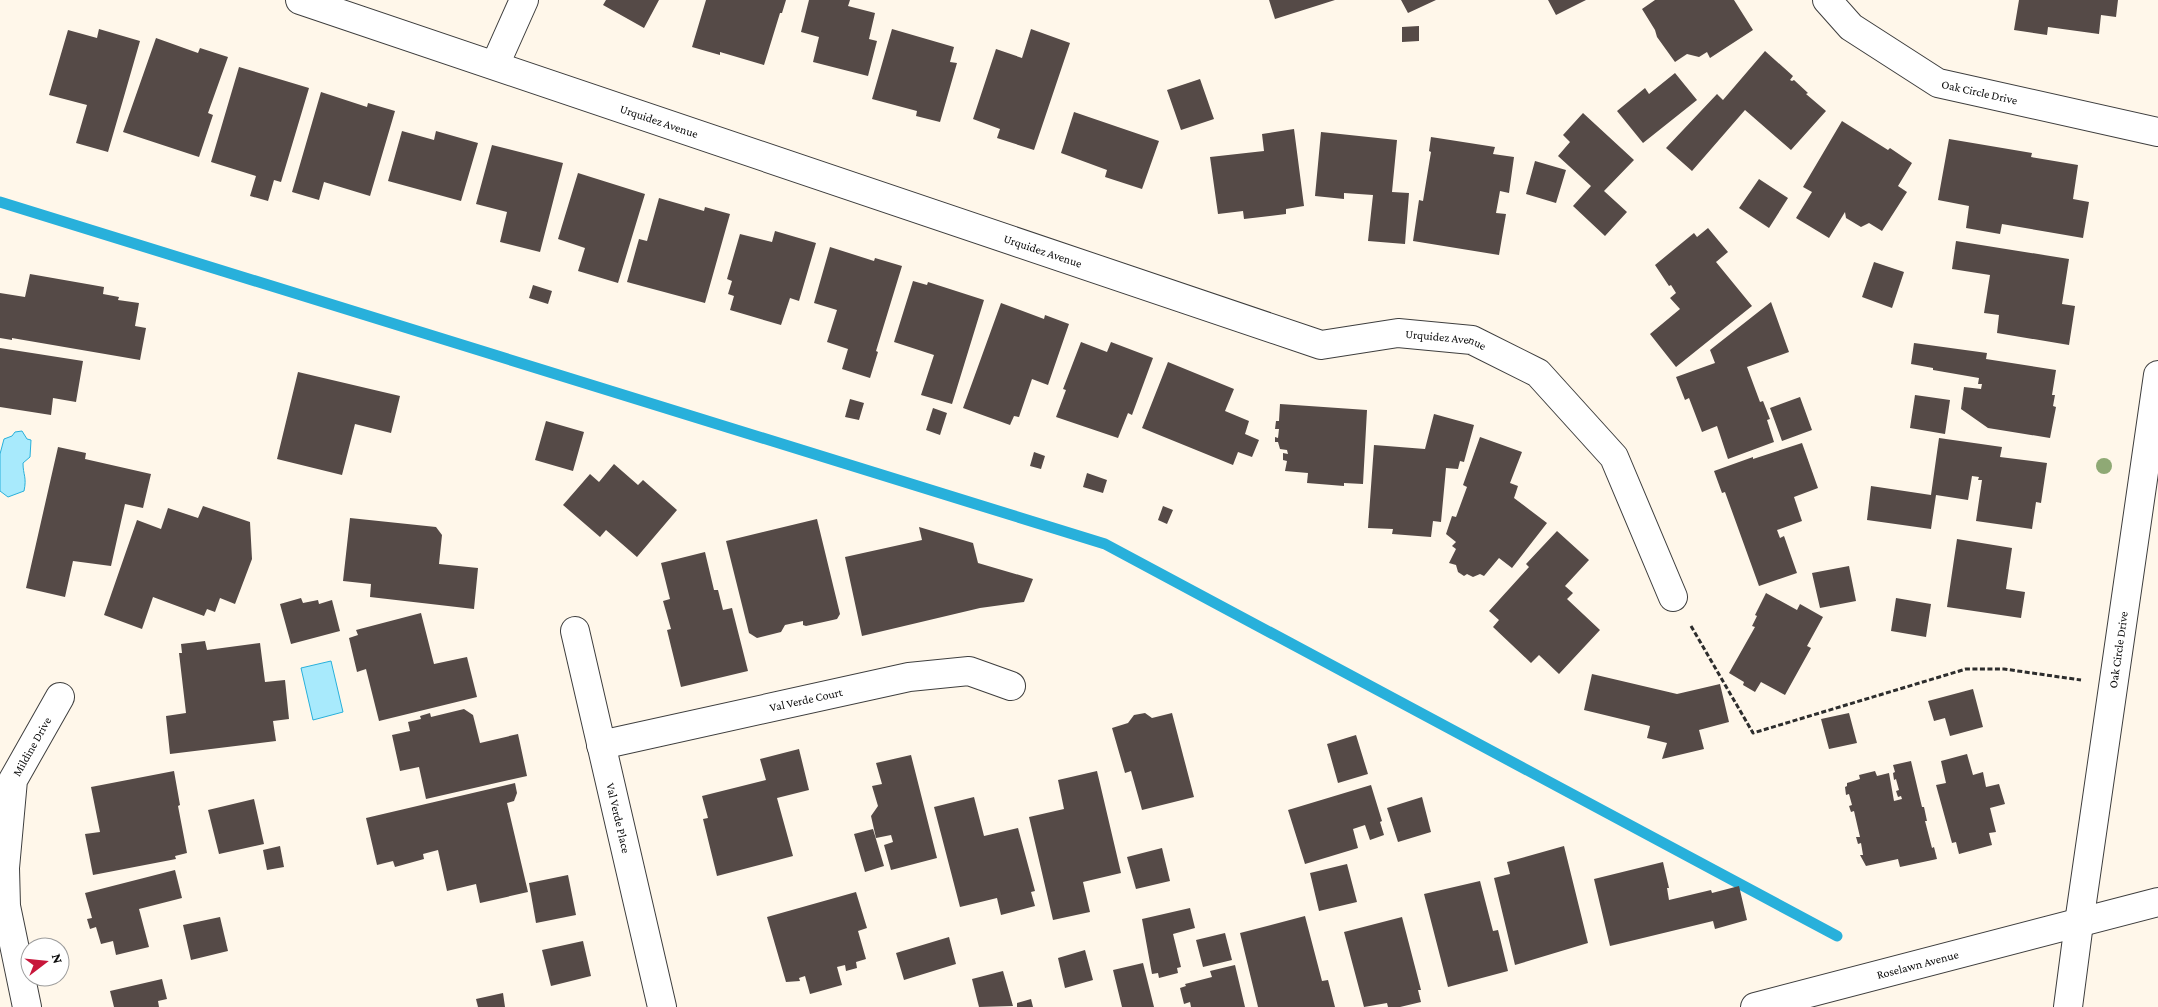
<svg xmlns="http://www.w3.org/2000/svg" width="2158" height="1007" font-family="'Crimson Pro',serif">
<rect width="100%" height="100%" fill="#fff7ea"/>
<path fill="#a8eafc" stroke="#28b0db" d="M22,431L27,439L31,440L30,457L23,463C23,475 27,477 24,491L8,497L0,491V454L4,439L12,436L15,432Z
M331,661L343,712L313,720L301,668Z"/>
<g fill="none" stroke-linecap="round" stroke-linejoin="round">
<path stroke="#28b0db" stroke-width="11" d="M0,202L1105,544L1837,936"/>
</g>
<path fill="#554a47" d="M606,0H659L644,28L603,5Z
M706,0H786L782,13H780L764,65L720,52V55L692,47Z
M809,0H850L848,6L875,13L869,39L877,41L868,76L813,62L819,37L801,32Z
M1269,0H1335L1275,19Z
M1401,0H1436L1408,13Z
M1548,0H1586L1556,15Z
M1655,0H1734L1753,30L1710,58L1707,52L1699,57L1687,54L1675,62L1657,37L1655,30L1642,9Z
M2019,0H2118L2116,17L2101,15L2099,34L2048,27L2047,35L2014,30Z
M1419,26V41L1402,42V27Z
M99,29L140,41L108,152L76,143L87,105L49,95L68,30L97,38Z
M892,29L954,47L950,62L957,63L940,122L916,116L917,111L872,99Z
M1031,29L1070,43L1034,150L997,138L1000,129L973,119L996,49L1022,58Z
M156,38L198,53L200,48L228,57L208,113L213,115L199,157L123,132Z
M1765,51L1793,76L1790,80L1792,81L1794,80L1808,93L1806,94L1826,111L1791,150L1745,110L1692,171L1666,148L1717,94L1723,100Z
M239,67L309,88L281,182L274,180L268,201L250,196L256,176L211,162Z
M1675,73L1697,100L1643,143L1617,111L1645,88L1649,94Z
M1200,79L1214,119L1181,130L1167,90Z
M321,92L367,107L368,103L395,111L370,196L324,182L319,200L292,192Z
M1074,112L1159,141L1142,189L1105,177L1107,170L1061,153Z
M1583,113L1634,160L1604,191L1627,212L1605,236L1573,206L1591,186L1558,156L1570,142L1563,135Z
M1842,121L1888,150L1890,148L1912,163L1898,186L1907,192L1882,231L1869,223L1861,227L1846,218L1845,212L1829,238L1796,218L1812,192L1803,187Z
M1294,129L1304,206L1286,209V214L1244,219L1243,211L1218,214L1210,157L1264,151L1262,134Z
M402,131L434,140L436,131L478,143L461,201L388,181Z
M1321,132L1397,140L1392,192L1409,193L1405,244L1368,241L1373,195L1344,193V199L1315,196Z
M1431,137L1495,147L1493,154L1514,157L1509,193L1500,191L1496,213L1506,214L1499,255L1413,241L1419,200L1423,201L1431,152L1429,151Z
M1949,139L2032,153L2031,157L2078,165L2073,199L2089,202L2083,238L2002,224L2000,234L1966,228L1969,206L1938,200Z
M492,145L563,163L540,252L500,242L507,212L476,204Z
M1535,161L1566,170L1556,203L1526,194Z
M578,173L645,194L618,283L578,271L585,248L558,239Z
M1759,179L1788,198L1769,228L1739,208Z
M659,198L704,211L705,207L730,214L705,303L627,282L639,239L647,241Z
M1708,228L1728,252L1716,262L1752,306L1676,367L1650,334L1680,309L1670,298L1676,293L1671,285L1669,286L1655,265L1694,233L1697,237Z
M775,231L816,243L799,301L790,298L781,325L730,310L734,296L728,294L732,281L727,279L740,234L772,242Z
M1956,241L2069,259L2062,304L2075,306L2069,345L1997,333L1999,315L1984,313L1990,275L1952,269Z
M830,247L874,261L875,258L902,266L876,351L878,352L870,378L842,369L848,349L827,342L837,310L814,303Z
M1874,262L1904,272L1892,308L1862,297Z
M30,274L104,287L103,294L119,297L118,300L139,303L135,326L146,328L140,360L12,338V340L0,338V293L25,297Z
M913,281L927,285L928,282L984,300L952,404L921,395L934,355L894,342Z
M533,285L552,291L548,304L529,298Z
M1771,302L1789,352L1747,367L1760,402L1763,401L1770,419L1767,420L1774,442L1728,459L1717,426L1702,432L1689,398L1685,400L1676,377L1715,363L1710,350Z
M1001,303L1044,319L1045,315L1069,324L1048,385L1032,379L1019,417L1014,416L1010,425L963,408Z
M1081,342L1107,352L1111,342L1153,358L1132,415L1128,413L1118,438L1056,417L1066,390L1063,389Z
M1914,343L1987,353L1986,359L2056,370L2052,395H2055L2053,406L2056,407L2050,438L1988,428L1961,409L1964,387L1981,389L1982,384H1978L1979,378L1933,370V368L1911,364Z
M0,348L83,361L76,402L53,398L51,415L0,407Z
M1168,362L1234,389L1225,411L1249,421L1245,434L1259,440L1252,457L1238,452L1233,465L1142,428Z
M298,372L400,396L391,433L355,424L342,475L277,459Z
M1915,395L1950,400L1945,434L1910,428Z
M1800,397L1812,430L1782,441L1770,408Z
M850,399L864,403L859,420L845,417Z
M1280,404L1367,410L1363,484L1344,483V486L1307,483L1308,473L1285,471L1287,461L1283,460V453L1288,454L1287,450L1280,449L1278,442H1275V437L1278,438L1279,429H1275L1276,421H1279Z
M933,408L947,413L940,435L926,430Z
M1434,414L1474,425L1464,462L1460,461L1458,469L1446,468L1441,522L1433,521L1431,537L1392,534L1393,529L1368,528L1374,445L1425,449Z
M546,421L584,432L573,471L535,460Z
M1480,437L1522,452L1510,483L1518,486L1514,498L1547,523L1512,568L1499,558L1484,576L1480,574L1473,577L1467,574L1464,576L1458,572L1456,565L1449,563L1456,549L1452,546L1456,542L1446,534L1452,516L1456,517L1467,487L1463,485Z
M1939,438L2002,447L2000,457L2047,463L2041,503L2036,502L2032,529L1976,521L1982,480H1978L1979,477L1972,476L1968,500L1936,495L1931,529L1867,520L1871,486L1931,495Z
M1802,443L1818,488L1794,497L1802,521L1777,530L1780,538L1784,536L1797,573L1759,586L1725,492L1722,493L1714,471L1753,457V459Z
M58,447L86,453L85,459L151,474L143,508L125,504L111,566L73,561L65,597L26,588Z
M1034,452L1045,456L1041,469L1030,466Z
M614,464L638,485L643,480L677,510L637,557L606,530L600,537L563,505L590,474L599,482Z
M1087,473L1107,480L1103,493L1083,487Z
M203,506L250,522L252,559L235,604L220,598L215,612L207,609L204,616L153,597L142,629L104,615L137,520L161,529L168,508L198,518Z
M1163,506L1173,510L1167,524L1158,520Z
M350,518L436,527L442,535L439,564L478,568L474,609L370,597L371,584L343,581Z
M817,519L840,614L837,619L806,626L803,625V621L785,625L781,632L757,638L749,633L726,541Z
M919,527L973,543L978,563L1033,579L1024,602L980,608L862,636L845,557L922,540Z
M1557,531L1589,560L1565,586L1573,593L1567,599L1600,630L1559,674L1539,655L1531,663L1493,627L1499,620L1489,611L1529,567L1526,564Z
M1957,539L2012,548L2006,589L2025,592L2021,618L1947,607Z
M705,552L714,590H718L723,610L732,608L748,671L681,687L667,630L671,629L663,601L670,599L661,563Z
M1849,566L1856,601L1820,608L1812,573Z
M1766,593L1797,610L1800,604L1823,617L1807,646L1811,648L1785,695L1761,682L1755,692L1743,685L1744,682L1729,673L1755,627L1752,626L1757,616L1755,615Z
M301,598L303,603L318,600L319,604L332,600L340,631L291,644L280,604Z
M1896,598L1931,604L1926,637L1891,631Z
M421,613L434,664L467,657L477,697L379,721L366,669L357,672L349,638L358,635L356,630Z
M205,641L207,650L260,643L265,682L285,680L289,719L273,721L276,741L170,754L166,716L186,713L179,653H182L181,644Z
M1592,674L1677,694L1720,684L1729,722L1699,730L1704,749L1662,759L1667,743L1647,738L1650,726L1584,710Z
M1973,689L1983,727L1950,736L1945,718L1934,721L1928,701Z
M464,709L473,715L480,743L518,734L527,776L426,799L419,767L400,771L392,735L410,731L408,722L421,719L420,716L430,713L431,717Z
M1145,713L1152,718L1172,713L1194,797L1142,810L1131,771L1125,773L1112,728L1128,723L1134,715Z
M1849,713L1857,743L1829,749L1821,719Z
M1356,735L1368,774L1338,783L1327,744Z
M799,749L809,790L777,798L793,856L717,876L703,819L708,818L702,796L766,780L760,759Z
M1967,754L1973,775L1983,772L1986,787L1999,784L2005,804L1990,808L1996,832L1989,833L1992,845L1959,854L1956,842L1952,843L1936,785L1946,783L1941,761Z
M911,755L937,858L891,870L884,845L893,842L891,835L876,838L871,816L878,806L872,786L882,784L876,763Z
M1911,761L1922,807H1924L1927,821H1925L1932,848L1934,847L1937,859L1900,867L1898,859L1866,866L1860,855H1863L1861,843L1858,844L1856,837H1860L1854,811L1851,812L1849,806L1852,805L1849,794L1846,795L1845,787L1847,786V783L1860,779L1859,775L1875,771L1877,776L1889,773L1894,801L1902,799L1901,796L1898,797L1896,791L1899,790L1896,779L1894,780L1893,773L1895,772L1893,765Z
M174,771L180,805L178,806L187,853L175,856L176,859L93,875L85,834L100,832L91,787Z
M1097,771L1121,873L1083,882L1090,912L1053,920L1029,817L1064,809L1058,780Z
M515,783L517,793L514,801L507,803L528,892L480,903L476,884L447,891L438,850L423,854L424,859L395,867L393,861L377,865L366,818Z
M1371,785L1382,821L1380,822L1384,835L1370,840L1365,825L1353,829L1358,848L1305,864L1288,810Z
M974,797L984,836L1018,828L1035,891L1031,892L1035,906L1001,915L997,898L960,907L934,807Z
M1422,797L1431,832L1398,842L1387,808Z
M254,799L264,844L219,854L208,810Z
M873,829L884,866L865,872L854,834Z
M280,846L284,867L267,870L263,850Z
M1564,846L1588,943L1515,965L1494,878L1510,874L1507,862Z
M1162,848L1170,881L1136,889L1127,857Z
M1663,862L1669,888H1667L1669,900L1711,890L1712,893L1739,886L1747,920L1715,929L1713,921L1610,946L1594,879Z
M1347,864L1357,902L1319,911L1310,873Z
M175,870L182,898L139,909L149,947L116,955L113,941L101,944L96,927L90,929L87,919L92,918L85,893Z
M568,875L576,915L536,923L529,883Z
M1480,881L1493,931L1498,930L1508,971L1448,987L1424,894Z
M856,892L867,928L858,931L866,959L856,962L857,968L846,971L845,965L837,967L842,985L810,994L805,976L799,978L800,981L786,982L767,917Z
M1190,908L1195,928L1173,934L1181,967L1177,968L1178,973L1159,978L1158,973L1152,974L1142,919Z
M1305,916L1322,981L1328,980L1335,1007H1258L1240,933Z
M220,917L228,951L191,960L183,925Z
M1402,917L1421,990H1418L1421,1002L1400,1007H1388L1387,1003L1364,1007L1344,932Z
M1225,933L1232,960L1203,967L1196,940Z
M949,937L956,964L904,980L896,953Z
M583,941L591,976L551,986L542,950Z
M1085,950L1093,980L1065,988L1058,958Z
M1143,963L1154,1007H1122L1113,970Z
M1235,965L1245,1007H1191L1190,1002L1184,1004L1180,988L1186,986L1185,984L1212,977L1210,971Z
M1003,971L1013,1006L979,1007L972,979Z
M162,979L167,999L158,1001L159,1007H114L110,991Z
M503,993L505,1007H478L476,999Z
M1031,999L1033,1007H1017V1003Z"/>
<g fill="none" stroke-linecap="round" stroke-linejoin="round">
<g stroke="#3e3e3e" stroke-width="30">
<g id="minor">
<path id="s1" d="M300,0L1321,345L1398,333L1472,340L1538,373L1614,457L1673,597"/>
<path id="s2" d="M1827,0L1851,27L1938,83L2158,132"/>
<path d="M495,65L524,0"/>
<path id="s3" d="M575,631L662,1007"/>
<path id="s4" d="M601,745L909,677L969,671L1011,686"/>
<path id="s5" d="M2079,923L2158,375"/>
<path id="s6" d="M27,1007L6,906L5,868L13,780L60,697"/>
</g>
</g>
<g stroke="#3e3e3e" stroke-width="30">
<g id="tertiary">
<path id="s7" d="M1755,1007L2158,902"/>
<path d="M2068,1007L2079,923"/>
</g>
</g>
<path stroke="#2d2d2d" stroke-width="3" stroke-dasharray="5 2.5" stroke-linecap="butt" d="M1691,626L1753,733L1966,669H2004L2081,680"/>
<use href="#minor" stroke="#fff" stroke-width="28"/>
<use href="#tertiary" stroke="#fff" stroke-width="28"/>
</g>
<circle fill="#8fa975" cx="2104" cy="466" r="8"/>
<g text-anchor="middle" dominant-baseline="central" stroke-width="5" stroke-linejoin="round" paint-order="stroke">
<g font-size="12" fill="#0b0b0b" stroke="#fff">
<text stroke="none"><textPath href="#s2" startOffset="182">Oak Circle Drive</textPath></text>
<text stroke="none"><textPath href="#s1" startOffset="379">Urquidez Avenue</textPath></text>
<text stroke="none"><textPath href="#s1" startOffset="784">Urquidez Avenue</textPath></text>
<text stroke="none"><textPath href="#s1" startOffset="1204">Urquidez Avenue</textPath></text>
<text stroke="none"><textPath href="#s5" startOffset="276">Oak Circle Drive</textPath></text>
<text stroke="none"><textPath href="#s4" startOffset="210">Val Verde Court</textPath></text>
<text stroke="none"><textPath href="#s6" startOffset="268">Mildine Drive</textPath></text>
<text stroke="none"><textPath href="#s3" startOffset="192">Val Verde Place</textPath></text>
<text stroke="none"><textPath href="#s7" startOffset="168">Roselawn Avenue</textPath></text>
</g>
</g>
<g transform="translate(45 962) rotate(74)"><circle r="24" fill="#ffffff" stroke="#9d9d9d"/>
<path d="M0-4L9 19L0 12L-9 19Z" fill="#c8163b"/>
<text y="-8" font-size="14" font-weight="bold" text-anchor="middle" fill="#0b0b0b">N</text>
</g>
</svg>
